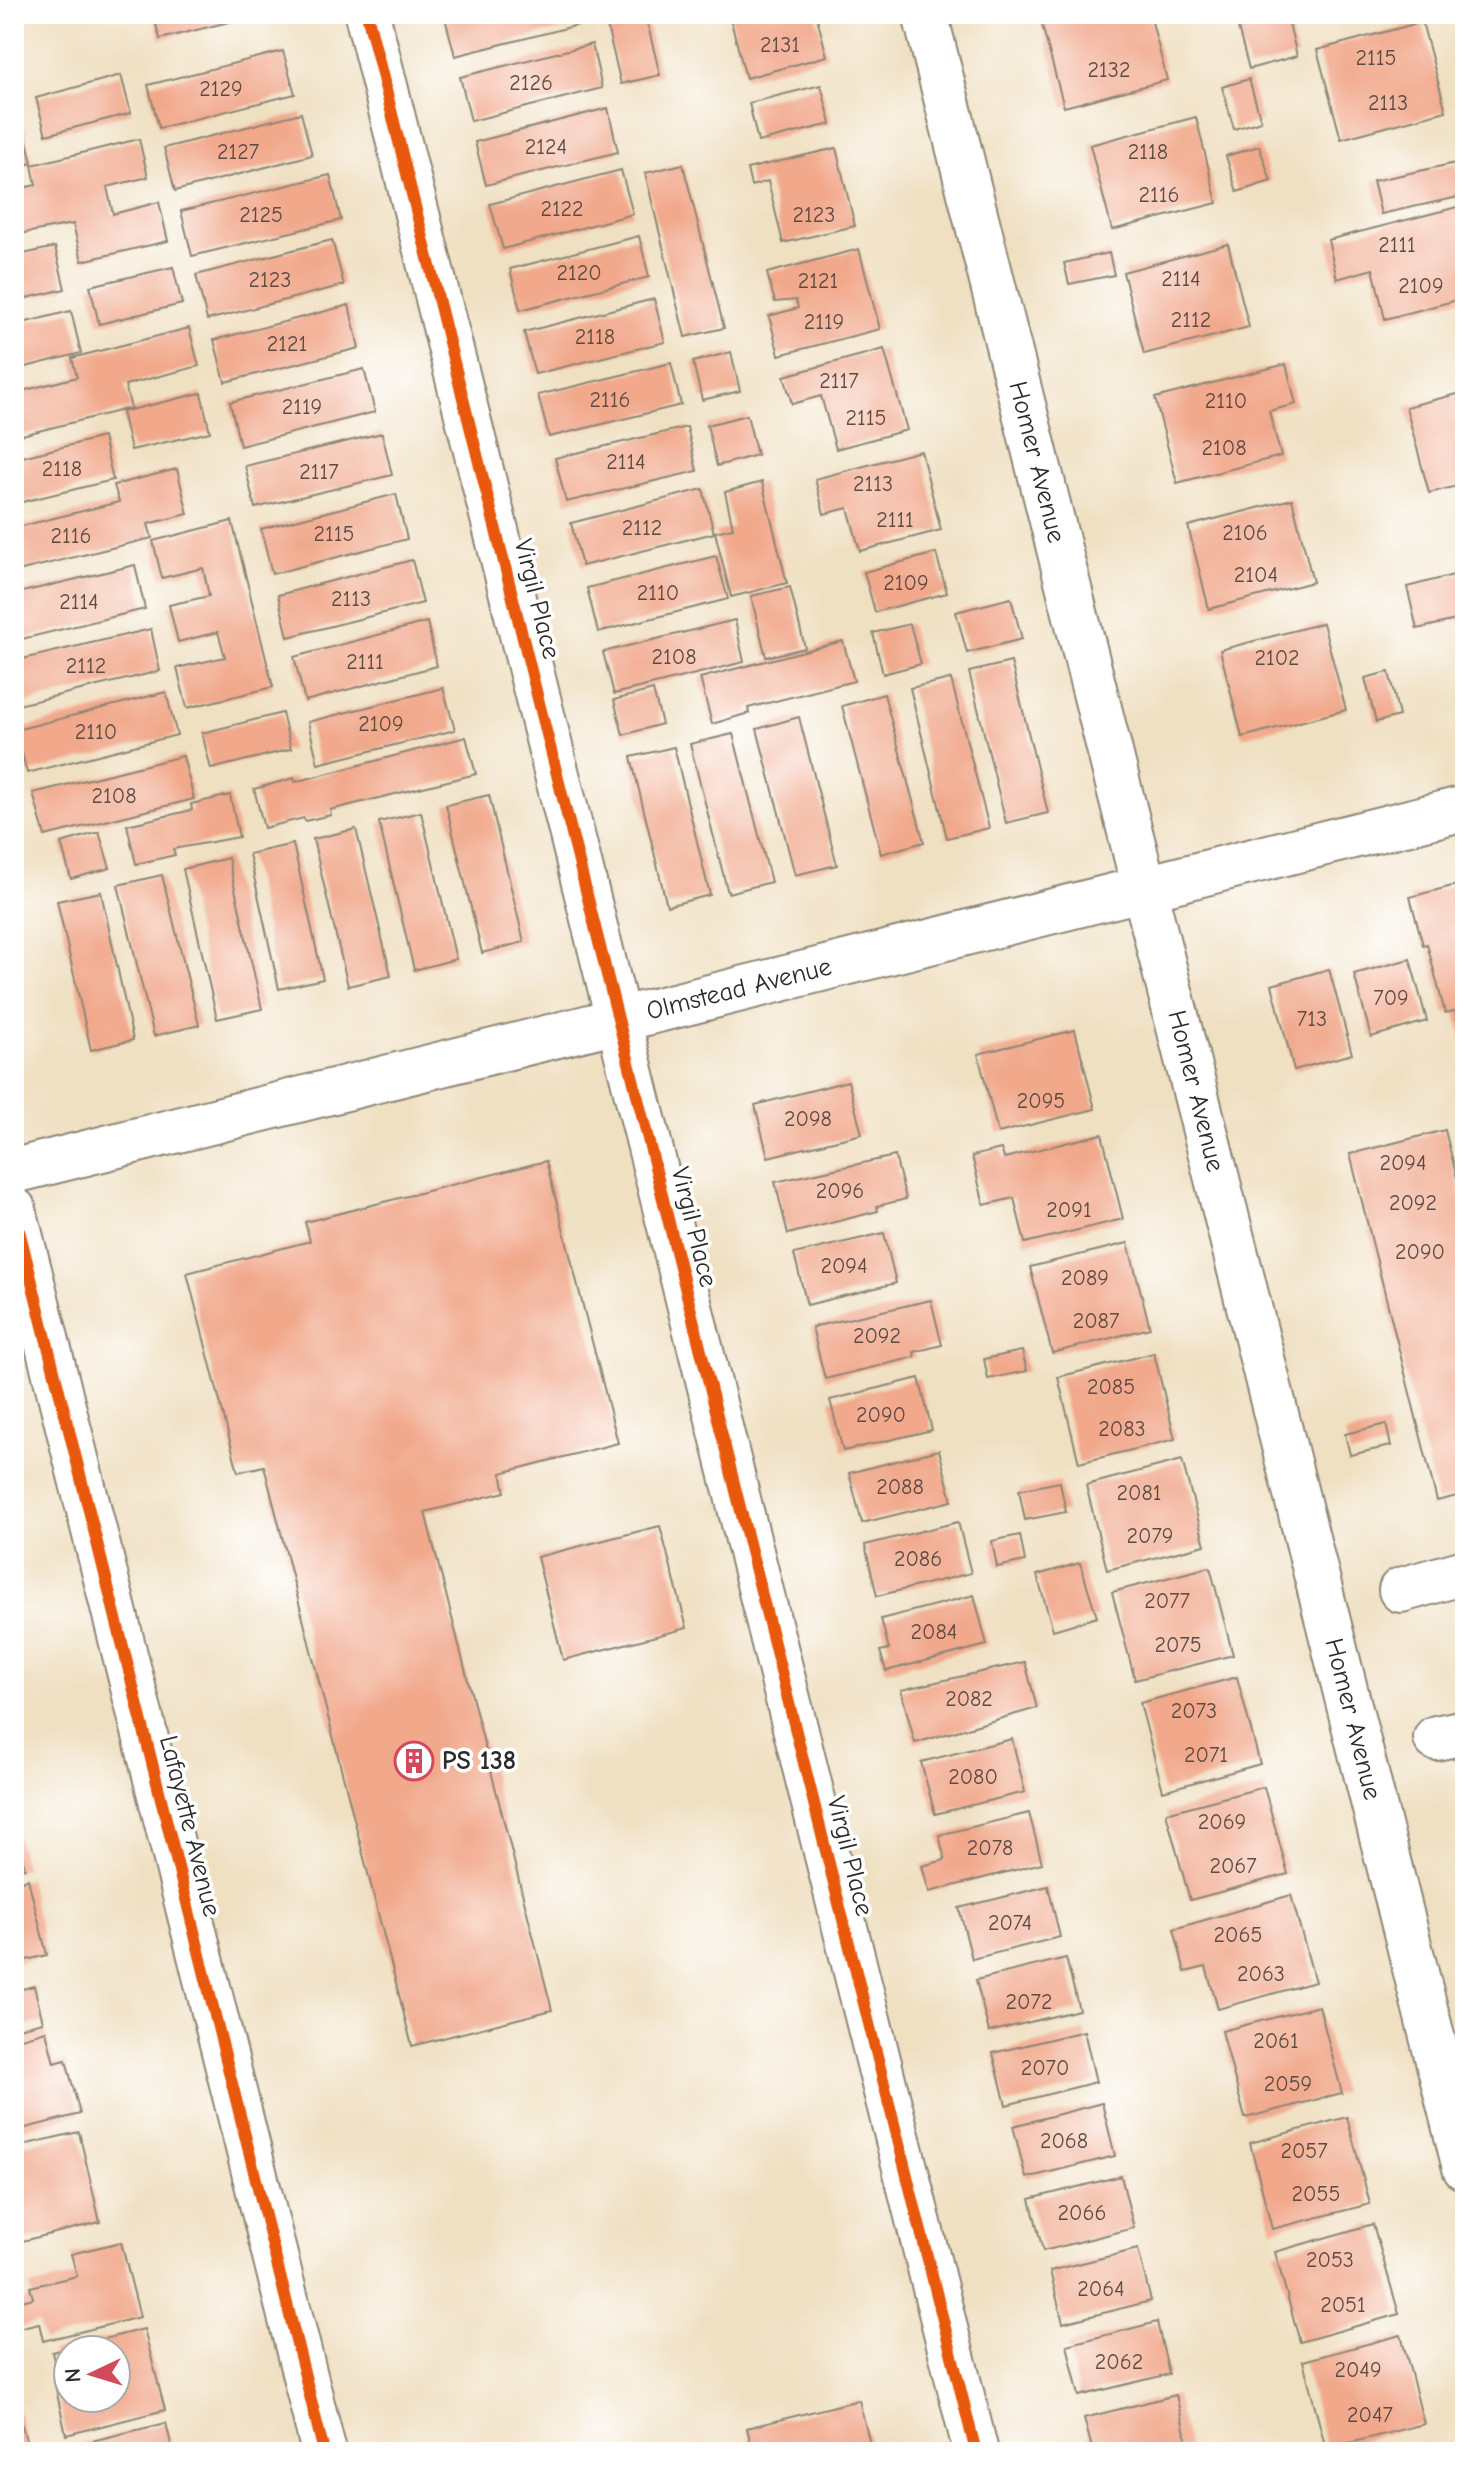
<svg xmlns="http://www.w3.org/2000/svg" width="1479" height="2466" font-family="'Comic Neue',sans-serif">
<rect width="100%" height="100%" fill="#fff"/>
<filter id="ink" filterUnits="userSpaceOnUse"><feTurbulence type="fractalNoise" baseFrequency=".0125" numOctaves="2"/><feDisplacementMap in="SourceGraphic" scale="16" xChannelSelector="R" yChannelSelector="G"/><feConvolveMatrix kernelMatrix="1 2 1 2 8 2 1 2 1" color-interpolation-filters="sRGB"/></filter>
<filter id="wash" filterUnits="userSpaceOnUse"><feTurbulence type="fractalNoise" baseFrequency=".006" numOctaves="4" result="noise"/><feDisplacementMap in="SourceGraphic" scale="32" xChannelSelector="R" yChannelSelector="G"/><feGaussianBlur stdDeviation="1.8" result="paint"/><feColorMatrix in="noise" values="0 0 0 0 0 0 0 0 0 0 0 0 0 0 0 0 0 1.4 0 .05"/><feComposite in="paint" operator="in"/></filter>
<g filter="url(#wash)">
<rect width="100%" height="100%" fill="#f0e0c2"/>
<g id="blocks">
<path fill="#f1a88b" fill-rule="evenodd" d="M153,14H257V15L160,39Z
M444,14H583L586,23L455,56Z
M604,14H645L660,75L621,84Z
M729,14H816L827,56L746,78Z
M1039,14H1150L1167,80L1064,107Z
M1287,15L1297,56L1249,69L1238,28Z
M1422,22L1446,111L1341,139L1317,50Z
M592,44L602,88L471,121L460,77Z
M283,51L295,94L159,128L148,85Z
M121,75L131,113L46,135L36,98Z
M1249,79L1261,121L1234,129L1222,87Z
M821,85L831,124L758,142L749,103Z
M608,108L618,152L486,185L475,142Z
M301,113L312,155L175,191L164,148Z
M1196,117L1217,203L1112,230L1090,145Z
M22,120L32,163L14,168V122Z
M139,139L148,177L107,187L113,214L159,202L168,241L82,261L73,224L14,235V190L36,185L32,165Z
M1259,146L1271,181L1237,192L1226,156Z
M836,148L855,226L783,243L768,181L751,186L747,169Z
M1456,163L1463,196L1381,214L1373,181Z
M683,164L724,328L685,337L645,173Z
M621,170L633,214L503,249L490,204Z
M330,175L341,220L192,256L181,211Z
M1465,205V298L1385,319L1373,269L1337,279L1328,240Z
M639,236L649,277L520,310L510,269Z
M332,240L344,285L207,320L196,275Z
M1228,244L1249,327L1144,354L1123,272Z
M55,247L65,289L14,301V256Z
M859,249L880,329L779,355L769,316L798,308L796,300L775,302L767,273Z
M1109,253L1114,275L1069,284L1064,263Z
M173,267L182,304L99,324L90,286Z
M654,299L665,342L535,374L524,332Z
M349,305L359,348L225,382L214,340Z
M71,311L81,353L14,370V325Z
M189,328L199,366L125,385L131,408L14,437V393L77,377L72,358Z
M884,349L907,430L836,449L821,396L792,404L784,376Z
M731,352L740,391L702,400L693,362Z
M671,363L681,405L549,437L538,395Z
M1286,364L1296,404L1269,411L1281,456L1177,483L1155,398Z
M364,369L375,412L240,446L230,402Z
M1465,392V484L1429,493L1406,407Z
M201,393L210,432L131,450L122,412Z
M747,415L757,455L717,466L707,425Z
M687,427L697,471L566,502L555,458Z
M382,433L392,475L255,508L245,466Z
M103,437L113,480L14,504V459Z
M921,451L941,530L860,551L848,508L824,514L815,479Z
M177,469L188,514L148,524L152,538L14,572V528L119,502L114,485Z
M762,482L787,583L731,597L715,532L733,528L725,492Z
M703,489L714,533L582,566L571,523Z
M396,494L407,539L272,574L261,529Z
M1292,499L1313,582L1209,609L1188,526Z
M232,521L273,687L187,708L177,668L225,657L218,632L178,642L169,605L209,596L203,568L162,578L153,541Z
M936,553L947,593L875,612L864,572Z
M716,556L728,599L598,632L587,588Z
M412,560L423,603L288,637L278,595Z
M135,565L145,609L14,641V594Z
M1465,572V635L1460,619L1417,629L1407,587Z
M790,587L805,648L766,657L751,596Z
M1011,598L1022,639L967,653L956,612Z
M735,620L744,662L614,694L603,652Z
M427,622L437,666L305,701L294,657Z
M1323,623L1346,710L1242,737L1220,650Z
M910,624L921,664L883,674L873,633Z
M151,629L160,671L14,706V661Z
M843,641L854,681L748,708L749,713L712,724L700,678Z
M1011,662L1048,813L1006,823L969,672Z
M1389,672L1399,716L1376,722L1365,678Z
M951,679L989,828L947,838L910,688Z
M443,688L455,730L318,764L308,722Z
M653,690L662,724L623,735L614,700Z
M166,692L177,735L27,773L16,730Z
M884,694L924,842L881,854L842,706Z
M282,713L291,749L211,769L202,733Z
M799,717L837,865L795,875L757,729Z
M733,734L771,882L728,893L690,744Z
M466,737L476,774L330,810L331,815L305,821L304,818L264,828L254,789L294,778L295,782Z
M674,747L710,895L667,906L631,757Z
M183,756L194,799L45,836L33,793Z
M230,795L239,837L173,849L175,855L136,864L127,825L192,810L191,804Z
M489,795L524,942L482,953L446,805Z
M421,812L456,959L414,970L379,822Z
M356,829L391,976L348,986L313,839Z
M99,832L110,868L71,879L61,843Z
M293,844L323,979L279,989L249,854Z
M228,858L262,1009L217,1019L183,869Z
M162,875L199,1025L154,1036L118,885Z
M1464,883L1465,888L1464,1044L1455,1011L1445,1013L1427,944L1423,945L1410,897Z
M101,892L133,1040L91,1050L57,901Z
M1410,959L1427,1021L1371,1037L1354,974Z
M1329,969L1352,1054L1294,1070L1272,985Z
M1075,1030L1095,1109L998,1133L978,1054Z
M848,1081L862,1134L768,1157L755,1105Z
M1445,1130L1465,1210V1494L1437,1501L1350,1154Z
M1102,1134L1123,1219L1025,1243L1014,1198L984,1205L972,1156L1001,1149L1004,1158Z
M895,1156L906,1199L877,1206L878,1211L788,1234L775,1182Z
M546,1161L618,1443L501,1473L505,1492L425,1512L552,2010L412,2046L264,1466L238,1472L187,1273L310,1241L305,1222Z
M884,1233L896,1283L807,1305L794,1254Z
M1128,1243L1150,1328L1052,1353L1030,1267Z
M931,1300L942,1345L914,1352L915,1357L825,1379L812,1327Z
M1022,1351L1027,1371L988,1379L984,1359Z
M1154,1353L1175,1439L1079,1463L1058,1377Z
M919,1378L932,1430L843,1451L830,1400Z
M1386,1424L1391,1446L1350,1455L1345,1434Z
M939,1450L952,1501L862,1523L849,1473Z
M1182,1460L1205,1545L1107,1570L1086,1485Z
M1060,1482L1066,1512L1025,1520L1019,1490Z
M958,1522L971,1573L877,1596L865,1545Z
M660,1526L687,1628L563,1660L537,1557Z
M1020,1535L1025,1561L997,1567L992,1541Z
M1080,1563L1097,1617L1053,1630L1037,1575Z
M1210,1567L1233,1655L1135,1680L1112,1592Z
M974,1595L987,1645L886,1671L880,1651L889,1649L881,1619Z
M1025,1662L1037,1708L915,1743L901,1690Z
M1237,1677L1260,1764L1163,1791L1140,1703Z
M1012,1739L1025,1792L935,1814L921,1762Z
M1264,1787L1288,1874L1190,1900L1166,1813Z
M1029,1813L1042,1863L929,1892L922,1866L945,1860L939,1835Z
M14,1824L25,1868L14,1871Z
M28,1879L47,1955L14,1963V1883Z
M1048,1886L1060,1937L972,1959L959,1908Z
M1291,1895L1315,1982L1218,2009L1206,1967L1185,1972L1174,1929Z
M1066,1958L1079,2010L989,2032L976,1980Z
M34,1986L43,2022L14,2029V1991Z
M1319,2006L1342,2093L1245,2118L1222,2031Z
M46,2031L54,2063L66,2060L80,2114L14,2131V2040Z
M1084,2031L1096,2082L1006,2105L993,2053Z
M1102,2103L1115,2156L1026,2178L1013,2126Z
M1347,2117L1370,2204L1272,2229L1250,2143Z
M79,2132L100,2222L14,2243V2147Z
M1121,2176L1134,2228L1043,2251L1030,2199Z
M1373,2224L1399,2314L1300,2342L1275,2252Z
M121,2242L140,2317L43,2341L39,2323L14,2329V2303L33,2298L30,2287L77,2276L71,2254Z
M1138,2249L1151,2301L1063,2323L1050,2271Z
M1157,2322L1169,2374L1079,2396L1067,2345Z
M144,2329L165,2410L66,2435L54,2380L58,2379L52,2352ZM68,2350H116V2398H68Z
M1401,2335L1424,2424L1326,2449L1303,2361Z
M1176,2395L1188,2446L1165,2452H1093L1084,2418Z
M14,2396L29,2451L24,2452H14Z
M859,2400L872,2452H753L747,2428Z
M166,2423L173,2452H72L71,2446Z
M1428,2444L1431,2452H1402V2451Z"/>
</g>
</g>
<g filter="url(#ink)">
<use href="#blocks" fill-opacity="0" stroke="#8e8676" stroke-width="2"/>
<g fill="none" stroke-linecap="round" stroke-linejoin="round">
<g stroke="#8e8676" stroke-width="48">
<path id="minor" d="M367,14L976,2452
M925,14L1465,2168
M14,1171L1465,808
M14,1210L324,2452
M1401,1590L1465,1572
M1436,1738L1465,1732"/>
</g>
<use href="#minor" stroke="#fff" stroke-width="44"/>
<g stroke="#fff" stroke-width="17">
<path id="cycleway" d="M367,14L976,2452
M14,1210L324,2452"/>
</g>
<use href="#cycleway" stroke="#e8590c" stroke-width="12"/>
</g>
</g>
<defs>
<g id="building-ring" transform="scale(2)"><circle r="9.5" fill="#fff" stroke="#d1495b" stroke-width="1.5"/><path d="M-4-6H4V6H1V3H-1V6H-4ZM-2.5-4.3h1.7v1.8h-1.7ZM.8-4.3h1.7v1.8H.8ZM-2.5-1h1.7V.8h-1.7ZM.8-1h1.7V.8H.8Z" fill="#d1495b"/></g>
</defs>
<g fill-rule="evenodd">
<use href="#building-ring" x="414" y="1761"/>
</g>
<g text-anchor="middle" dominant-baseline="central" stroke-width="7" stroke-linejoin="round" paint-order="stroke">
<g font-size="22" fill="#5c4a43">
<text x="780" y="45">2131</text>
<text x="1376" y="58">2115</text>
<text x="1109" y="70">2132</text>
<text x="531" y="83">2126</text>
<text x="221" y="89">2129</text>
<text x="1388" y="103">2113</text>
<text x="546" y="147">2124</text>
<text x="238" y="152">2127</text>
<text x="1148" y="152">2118</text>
<text x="1159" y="195">2116</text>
<text x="562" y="209">2122</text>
<text x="261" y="215">2125</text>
<text x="814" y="215">2123</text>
<text x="1397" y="245">2111</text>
<text x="579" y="273">2120</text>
<text x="1181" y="279">2114</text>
<text x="270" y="280">2123</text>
<text x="818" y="281">2121</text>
<text x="1421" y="286">2109</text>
<text x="1191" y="320">2112</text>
<text x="824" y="322">2119</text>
<text x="595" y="337">2118</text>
<text x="287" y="344">2121</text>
<text x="839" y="381">2117</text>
<text x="610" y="400">2116</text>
<text x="1226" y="401">2110</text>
<text x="302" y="407">2119</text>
<text x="866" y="418">2115</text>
<text x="1224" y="448">2108</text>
<text x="626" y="462">2114</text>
<text x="62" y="469">2118</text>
<text x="319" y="472">2117</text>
<text x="873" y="484">2113</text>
<text x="895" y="520">2111</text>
<text x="642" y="528">2112</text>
<text x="1245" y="533">2106</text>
<text x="334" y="534">2115</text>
<text x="71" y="536">2116</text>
<text x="1256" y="575">2104</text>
<text x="906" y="583">2109</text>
<text x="658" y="593">2110</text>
<text x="351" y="599">2113</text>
<text x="79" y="602">2114</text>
<text x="674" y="657">2108</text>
<text x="1277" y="658">2102</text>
<text x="365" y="662">2111</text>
<text x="86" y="666">2112</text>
<text x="381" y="724">2109</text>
<text x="96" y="732">2110</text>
<text x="114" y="796">2108</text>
<text x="1391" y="998">709</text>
<text x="1312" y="1019">713</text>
<text x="1041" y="1101">2095</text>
<text x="808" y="1119">2098</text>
<text x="1403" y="1163">2094</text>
<text x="840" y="1191">2096</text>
<text x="1413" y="1203">2092</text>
<text x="1069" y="1210">2091</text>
<text x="1420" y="1252">2090</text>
<text x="844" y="1266">2094</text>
<text x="1085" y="1278">2089</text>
<text x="1096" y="1321">2087</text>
<text x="877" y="1336">2092</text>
<text x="1111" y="1387">2085</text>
<text x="881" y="1415">2090</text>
<text x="1122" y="1429">2083</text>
<text x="900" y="1487">2088</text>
<text x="1139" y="1493">2081</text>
<text x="1150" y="1536">2079</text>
<text x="918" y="1559">2086</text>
<text x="1167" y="1601">2077</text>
<text x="934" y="1632">2084</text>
<text x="1178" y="1645">2075</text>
<text x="969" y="1699">2082</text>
<text x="1194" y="1711">2073</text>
<text x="1206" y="1755">2071</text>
<text x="973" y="1777">2080</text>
<text x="1222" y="1822">2069</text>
<text x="990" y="1848">2078</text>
<text x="1233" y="1866">2067</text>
<text x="1010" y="1923">2074</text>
<text x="1238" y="1935">2065</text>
<text x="1261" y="1974">2063</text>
<text x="1029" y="2002">2072</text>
<text x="1276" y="2041">2061</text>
<text x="1045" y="2068">2070</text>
<text x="1288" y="2084">2059</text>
<text x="1064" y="2141">2068</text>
<text x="1304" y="2151">2057</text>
<text x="1316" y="2194">2055</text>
<text x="1082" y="2213">2066</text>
<text x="1330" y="2260">2053</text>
<text x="1101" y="2289">2064</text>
<text x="1343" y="2305">2051</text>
<text x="1119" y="2362">2062</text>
<text x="1358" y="2370">2049</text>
<text x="1370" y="2415">2047</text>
</g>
<g font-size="26" fill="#2b2b2b" stroke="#fff">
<text transform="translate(1037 462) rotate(76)">Homer Avenue</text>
<text transform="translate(537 599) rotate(76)">Virgil Place</text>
<text transform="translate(739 989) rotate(-14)">Olmstead Avenue</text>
<text transform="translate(1196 1091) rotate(76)">Homer Avenue</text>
<text transform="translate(694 1227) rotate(76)">Virgil Place</text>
<text transform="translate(1353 1719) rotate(76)">Homer Avenue</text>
<text transform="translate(190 1826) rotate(76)">Lafayette Avenue</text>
<text transform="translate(850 1856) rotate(76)">Virgil Place</text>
</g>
<g font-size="26" font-weight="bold" fill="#2b2b2b" stroke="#fff" text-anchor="start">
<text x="442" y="1761">PS 138</text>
</g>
</g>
<rect width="1479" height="2466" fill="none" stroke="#fff" stroke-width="48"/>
<g transform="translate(92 2374) rotate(266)"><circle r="38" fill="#ffffff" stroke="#aaaaaa" stroke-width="2"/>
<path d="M0-6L14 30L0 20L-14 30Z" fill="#d1495b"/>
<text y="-12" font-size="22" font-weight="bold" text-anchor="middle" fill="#2b2b2b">N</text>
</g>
</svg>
